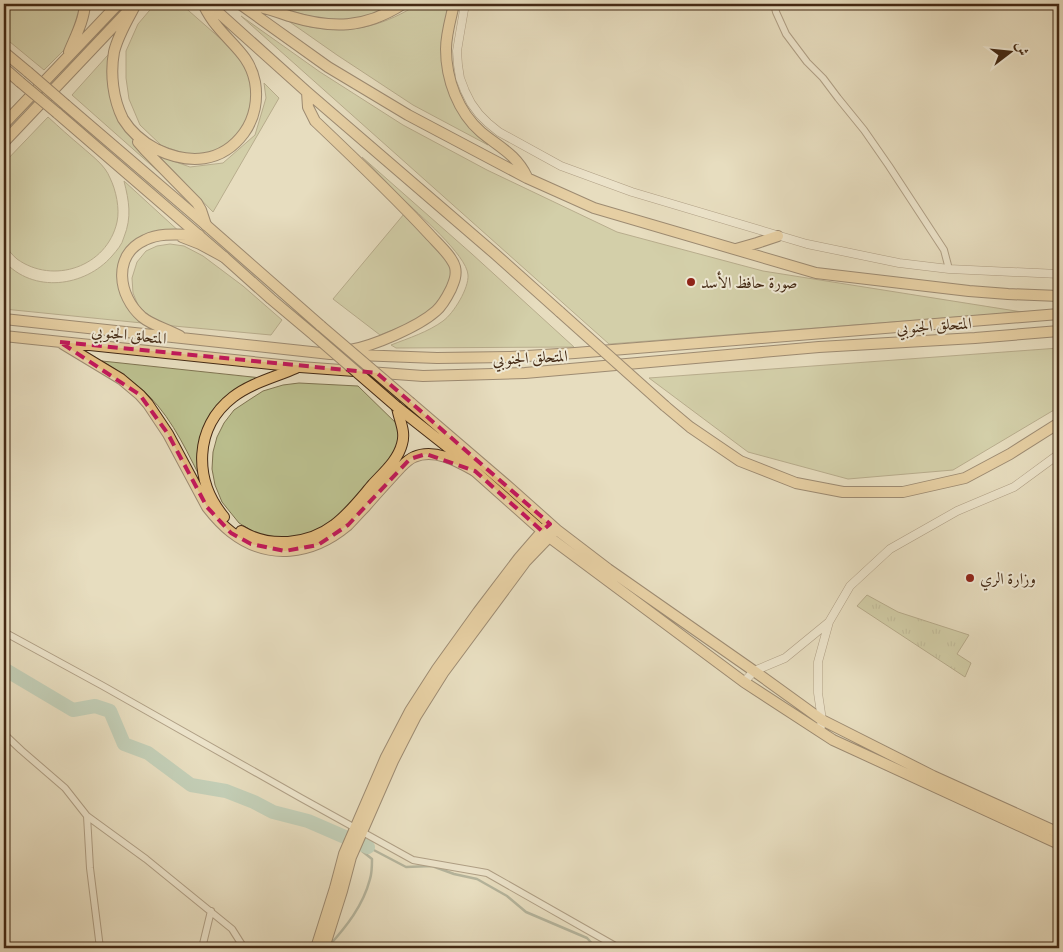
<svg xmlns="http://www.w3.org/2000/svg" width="1063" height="952" font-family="'Gentium Book Plus',Amiri,serif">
<defs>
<pattern id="grass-tufts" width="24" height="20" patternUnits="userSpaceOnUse" patternTransform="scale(1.25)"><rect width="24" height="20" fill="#bbbf8e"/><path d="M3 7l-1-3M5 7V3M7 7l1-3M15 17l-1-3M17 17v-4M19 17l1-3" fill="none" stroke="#9a9b73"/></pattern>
</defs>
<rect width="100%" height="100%" fill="#e7ddbf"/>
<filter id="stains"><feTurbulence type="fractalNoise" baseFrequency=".004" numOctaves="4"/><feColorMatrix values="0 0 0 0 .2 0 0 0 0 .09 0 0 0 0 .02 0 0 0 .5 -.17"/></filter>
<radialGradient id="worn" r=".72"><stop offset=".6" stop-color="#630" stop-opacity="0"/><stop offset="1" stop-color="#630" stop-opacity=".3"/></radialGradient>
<path fill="url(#grass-tufts)" stroke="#7f7451" d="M867,595L898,612L969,635L957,654L971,663L965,677L857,606Z"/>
<path fill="#bbbf8e" stroke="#7f7451" d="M4,4H86L73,41L44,70L4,37Z
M155,4H181L246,61L254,96L246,129L219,151L190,155L162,146L140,125L129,99L126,78V51L138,24Z
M274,4H398C354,26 318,23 274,4Z
M418,4H454L446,47L456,105L473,132L488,145L413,105L337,55L287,20C297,23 307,27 317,28C354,34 387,24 418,4Z
M241,16L320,72L403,125L487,170L617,232L763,271L1022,312L609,344Z
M116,46L117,112L130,136L168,180L72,95Z
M264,83L279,98L213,212L159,156L190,167L223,163L255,135L266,98Z
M48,117C59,127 70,137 82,147C92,156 105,165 110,178C116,190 120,209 117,222C107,267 53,285 17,259C12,255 8,249 4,245V163Z
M362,157L472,254L574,347L396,348L391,345C409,338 428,332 443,321C454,313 469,288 468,275C467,255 417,213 402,198C388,184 375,170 362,157Z
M124,181L182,234L136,246L122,279L142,323L4,309V261C33,294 85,287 112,256C117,250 122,245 124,237C132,217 129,201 124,181Z
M404,214L429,238L451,266L454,286L426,317L380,335L333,299Z
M170,244L184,246L203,256L243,286L282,320L271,335L163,325L146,313L138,305L133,293L132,278L137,262L146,251L157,246Z
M1059,348V407L953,470L848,479L748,452L649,378Z
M102,361L271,379L227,403L208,433L205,487C189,456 174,421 149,396C135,382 118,371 102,361Z
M299,383L358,386L400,427L401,452L335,528L292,542L257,534L239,523L222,502L215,485L212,469L213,452L217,437L224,423L234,410L249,400L263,391L283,385Z"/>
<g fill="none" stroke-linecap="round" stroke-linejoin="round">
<path stroke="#76826f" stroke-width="2.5" d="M368,847L406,867L432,866L454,874L477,879L507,896L526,912L587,938L596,948
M328,947C346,927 363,906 370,879C372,873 372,866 372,859L362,851L361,844"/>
<path stroke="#98bdab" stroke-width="14" d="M4,669L73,710L95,706L110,711L124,744L148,753L191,785L226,791L254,802L273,812L308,821L368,847"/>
<g stroke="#6c563f" stroke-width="8">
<path id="minor" d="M774,4L776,12L786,34L807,62L823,78L838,98L864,130L889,166L944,250L949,269
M4,632L103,686L301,798L413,860L487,873L619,948
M4,734L21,750L65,788L87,816L146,859L232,929L244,948
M87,816L90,868L100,948
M202,948L211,911"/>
</g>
<g stroke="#6c563f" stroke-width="9">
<path id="tertiary" d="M465,4L460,33L457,51L458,65L460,78L465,91L471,103L479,114L488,123L499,132L561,166L632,192L807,244L899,263L949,269L1059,274
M744,682L754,671L785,658L829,622L850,586L890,549L957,511L1014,487L1059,454
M820,731L822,720L818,693V662L829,622"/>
</g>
<g stroke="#432914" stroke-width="12">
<path id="primary" d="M4,52L28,72
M4,68L20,82
M66,105L206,225L321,326
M57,113L224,257L271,299L315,336
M411,403L510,488L557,530L608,569L754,671L822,720L933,776L1059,833
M397,407L449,448L549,537L744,682L833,740L1059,844
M316,948L335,888L344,854L386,757L410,711L437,669L478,612L519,558L545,528
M324,948L342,891L351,857L393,761L416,716L443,673L526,561L552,534"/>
</g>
<g stroke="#432914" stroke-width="12">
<path id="trunk" d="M136,4C128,19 118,35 114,52C110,74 113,99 123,119C131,132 143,142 156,149C189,165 222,163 244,133C255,118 258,99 255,82C250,56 232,45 217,26C211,19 207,12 203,4
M209,4L307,92L494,253L560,312
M240,4L328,67L408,115L527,178L594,208L816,273L969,291L1008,294L1059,296
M245,4C260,6 275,11 289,16C332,29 364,29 403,4
M454,4C451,18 446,34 446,49C446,79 458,112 481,132C499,147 516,154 527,177
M69,52C75,37 84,21 85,4
M307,92L308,107L315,121C354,158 393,195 429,234C437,243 452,256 455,267C457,275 454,282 451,289C447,297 443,305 436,311C418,327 373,346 350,350
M4,124L118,4
M4,142L129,10
M138,142L145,150L197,203L201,210L206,225
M182,237L200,244L224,257
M736,249L757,243L778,236
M4,319L330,354L437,358L511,357L575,353L1059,314
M4,336L300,367L423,376L525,373L819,347L975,338L1059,331
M180,336C168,329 153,326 142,317C118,296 112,255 145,240C161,232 181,235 199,235
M63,344L121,379L140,395L148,404L168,434L207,507C214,516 222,525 231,532C268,561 312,555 347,526C353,520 359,513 365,507C377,493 389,480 401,467C405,463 409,459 414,457C434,448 457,461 475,471
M665,406L690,427L740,461L796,483L843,492H903L965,478L1010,454L1059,423
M224,517C193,480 194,427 233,397C251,383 276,377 296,368
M241,531C269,548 308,545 334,525C349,514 361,498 373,484C384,472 398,460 402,444C406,431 399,420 397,407"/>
</g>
<use href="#minor" stroke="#efe9d5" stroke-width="6"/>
<use href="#tertiary" stroke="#efe9d5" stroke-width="8"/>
<use href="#primary" stroke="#e4be80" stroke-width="10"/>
<use href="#trunk" stroke="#e4be80" stroke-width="10"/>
<g stroke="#432914" stroke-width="12" stroke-linecap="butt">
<path id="primary-bridge" d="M28,72L66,105
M20,82L57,113
M321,326L411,403
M315,336L397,407"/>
</g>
<g stroke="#432914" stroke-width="12" stroke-linecap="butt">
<path id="trunk-bridge" d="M560,312L665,406"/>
</g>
<use href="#primary-bridge" stroke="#e4be80" stroke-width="10"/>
<use href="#trunk-bridge" stroke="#e4be80" stroke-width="10"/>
</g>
<path d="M0 0H1063V952H0ZM60,342L377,373L550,524L542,531L475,471L426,454L410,459L348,525L318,545L285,551L251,544L231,533L207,507L168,434L140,395Z" fill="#e7ddbf" fill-opacity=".55" fill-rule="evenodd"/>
<path fill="none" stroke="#c2185b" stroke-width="4" stroke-dasharray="10 6" stroke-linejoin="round" d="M60,342L377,373L550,524L542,531L475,471L426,454L410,459L348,525L318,545L285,551L251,544L231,533L207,507L168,434L140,395Z"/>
<g fill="#8f2418" stroke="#efe9d5" stroke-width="2">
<circle cx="691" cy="282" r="5"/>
<circle cx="970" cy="578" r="5"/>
</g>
<g text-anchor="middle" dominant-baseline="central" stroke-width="4" stroke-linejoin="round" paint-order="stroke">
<g font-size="16" fill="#432914" stroke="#efe9d5" text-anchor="start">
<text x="701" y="282">صورة حافظ الأسد</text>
<text x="980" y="578">وزارة الري</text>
</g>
<g font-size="16" fill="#432914" stroke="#efe9d5">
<text transform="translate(934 325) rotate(-4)">المتحلق الجنوبي</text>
<text transform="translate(129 334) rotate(6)">المتحلق الجنوبي</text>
<text transform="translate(530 357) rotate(-3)">المتحلق الجنوبي</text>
</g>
</g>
<rect width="1063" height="952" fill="none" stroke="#e7ddbf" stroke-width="20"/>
<rect x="5" y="5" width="1053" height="942" fill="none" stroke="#432914" stroke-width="2.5"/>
<rect x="10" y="10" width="1043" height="932" fill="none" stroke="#432914"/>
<g transform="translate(1010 52) rotate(74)" stroke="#efe9d5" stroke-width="4" paint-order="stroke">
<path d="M0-4L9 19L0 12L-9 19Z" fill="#432914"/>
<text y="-8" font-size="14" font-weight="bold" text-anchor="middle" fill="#432914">ش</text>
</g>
<rect width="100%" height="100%" filter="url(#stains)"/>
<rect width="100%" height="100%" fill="url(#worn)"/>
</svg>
